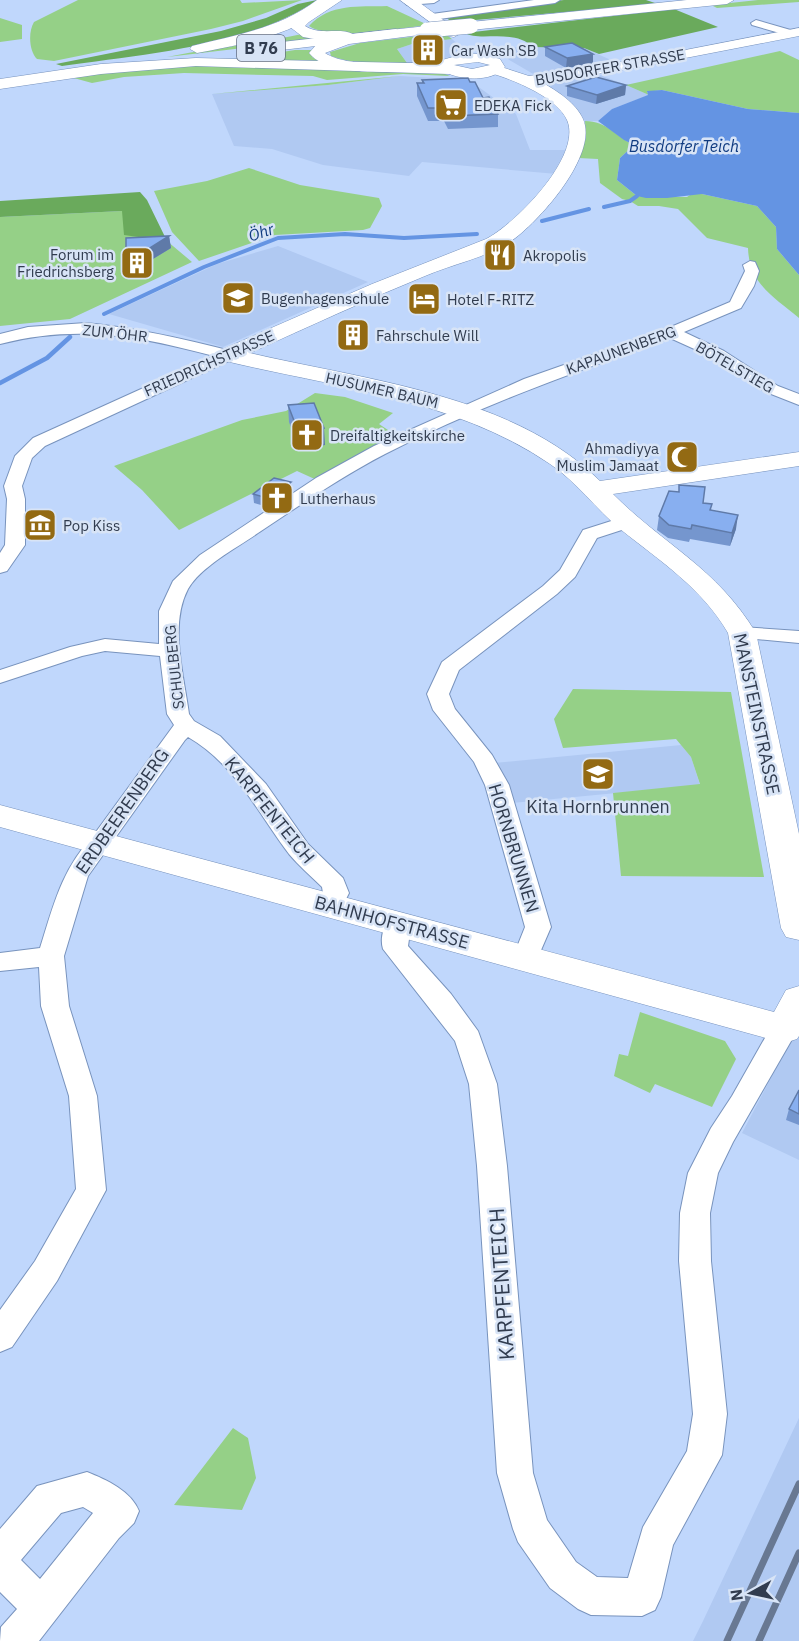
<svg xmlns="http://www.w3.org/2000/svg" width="799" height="1641" font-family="'IBM Plex Sans',sans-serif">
<rect width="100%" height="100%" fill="#c0d7fc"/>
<path fill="#b0c9f2" d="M452,39L460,46L457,55L434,61L407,63L397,49L412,44Z
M564,46L584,48L620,64L535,75L489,48Z
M595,73L626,85L649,95L612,109L598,121H585L577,110L544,84L549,80Z
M400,76L469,80L516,114L530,150H566L557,174L422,162L409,176L323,165L272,149L234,146L212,94L328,85Z
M278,246L368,282L223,347L109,314L217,264Z
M681,745L691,757L700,785L512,803L494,763Z
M799,1025V1160L742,1133Z
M799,1418V1641H693L703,1621Z"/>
<path fill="#95d087" d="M78,0H240L242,3L302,0L243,21L211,29L54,61L37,59C29,51 28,32 34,22Z
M758,0H799V2L717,8L711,5Z
M387,6L428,25C399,28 333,42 309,26C330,3 359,7 387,6Z
M0,18L22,25V39L0,42Z
M444,33L452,39L412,44L397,49L407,63C382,63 355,65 331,56L330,52L360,43Z
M302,34L327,38L167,57C212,48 257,44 302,34Z
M295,50H312V57L330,64L236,59Z
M780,51L799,60V113L748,109L662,90L647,92L649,95L626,85Z
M225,65L440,72L450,76L403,74L327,80L313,76L184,73L124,77L92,83L70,77L158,66Z
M400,76L328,85L212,94Z
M585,121C607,121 615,136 634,145L620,158L617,180L637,196L687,197L693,193L702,194L757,206L776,227L777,249L799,275V318C774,297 749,284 748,248L707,238L678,209L659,206H638L630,201L622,199L600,183L598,159L578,158L586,138Z
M249,168L300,185L379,198L382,206L370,228L363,230L275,235L199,261L172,232L154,191L207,181Z
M122,211L167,241L192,262L70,319L0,326V217Z
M315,393L345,397L393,413L379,424L400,438L319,481L297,471L179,530L142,490L114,466L242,420L286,411Z
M573,689L731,692L764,877L621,876L613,793L700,784L691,757L676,739L563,748L554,719Z
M640,1012L725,1041L736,1059L712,1107L655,1084L650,1093L614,1076L619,1054L628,1056Z
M233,1428L248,1438L256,1478L242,1510L174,1505Z"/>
<path fill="#6aaa5c" d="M317,0C252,46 140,55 62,66L56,64L221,31L266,18L298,4Z
M564,0H646L658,4L452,22L445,17L512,6Z
M674,9L718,27L599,54L584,48L533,47C514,28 479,42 465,33Z
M140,192L147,200L167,241L124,235L122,211L0,217V201Z"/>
<path fill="#6494e3" d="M662,90L748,109L799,113V275L777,249L776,227L757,206L702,194L667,198H646L637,196L617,180L620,158L634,145L624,140L598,121L612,109L648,95L647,91Z"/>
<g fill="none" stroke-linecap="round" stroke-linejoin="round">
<path stroke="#6494e3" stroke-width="4" d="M604,207L630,201L637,196
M542,221L589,209
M104,314L204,267L278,238L345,234L404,238L477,234"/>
<path stroke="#6494e3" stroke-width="4.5" d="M0,383L47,358L70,337"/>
<g stroke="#7893bd" stroke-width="2">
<path id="street" d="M410,0H439L434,3L407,5L405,3Z
M534,0H560L555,3L432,20L427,17L432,14Z
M756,20L794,31L795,33L790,36L752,25L751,23Z
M750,261L755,262L759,271L754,286L741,308L684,332L724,351L778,386L799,394V405L766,392L712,357L670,338C574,372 477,407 385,454C341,477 300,505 258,533C238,547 200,567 188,589C169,625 184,676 189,714L194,721L220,736L266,784L308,844L343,878L349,893L340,911L331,914L322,911L318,905L323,893L322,887C311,876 299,866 289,854C258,813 235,764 188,737L185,740L88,876L64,956L69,1006L97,1096L106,1190L57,1281L12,1347L0,1352V1310L35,1261L76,1189L69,1096L41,1006L39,967L0,971V953L40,948C54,904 61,871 93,836L174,725L167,714L160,656L105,651L82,656L0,683V670L70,647L105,639L159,644V611L173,581L200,555L316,478L374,446L524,379L666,329L730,302L745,271L743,265Z
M86,323C137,328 185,339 235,352L237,355L235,358L45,446L32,458L22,486L25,499V545L7,571L0,573V553L5,545L7,499L4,486L15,456L33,438L214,356C138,336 78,324 0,344V334L28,327Z
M627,516L634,518L636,522L634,526L597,538L575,577L557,594L459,670L449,694L455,709L492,755L509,785L551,927L535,964L526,966L517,964L513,957L525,927L485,785L474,762L433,710L427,694L442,662L543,586L560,570L583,530Z
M742,627L799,631V643L735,637L732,633L735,629Z
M398,916L407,919L411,925L408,946L451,994L478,1031L497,1084L507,1166L533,1473L547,1520L576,1562L597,1577L628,1578L643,1527L687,1451L693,1414L679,1261L680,1213L688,1173L711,1128L732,1096L774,1022L784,1019L794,1022L798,1029L733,1142L718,1173L710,1213L711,1261L727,1414L722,1455L673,1545L661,1597L655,1610L642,1616L591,1615L578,1609L550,1588L518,1542L513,1529L497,1473L477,1166L469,1084L455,1041L383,949C380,939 383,928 389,919Z
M87,1472C107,1480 131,1491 139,1511L134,1523L119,1538L39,1641H0L1,1627L17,1609L0,1592V1529L37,1486ZM83,1507L93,1513L40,1579L21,1560L61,1513Z"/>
</g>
<g stroke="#7893bd" stroke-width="1">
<path id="secondary" d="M799,28V36L639,67L543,83C557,91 576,103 583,119C599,155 538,223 510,242C485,258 453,264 425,276C366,300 308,327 250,353C365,380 512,394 600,481L799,452V466L613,494C665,546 716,567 756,633L799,834V940L786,937L781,928L728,633C702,588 660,561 620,529C596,509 577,482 550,464C453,398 332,387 221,360L218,355L221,350L372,284L486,239C515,224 583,156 567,120C557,97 512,79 490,73L487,70L490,67L495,65L529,76L639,59Z
M0,805L774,1012L786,990L799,986V1036L797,1039L784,1043L0,827Z"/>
</g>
<g stroke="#7893bd" stroke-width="1">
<path id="primary" d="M326,0H342L309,22L305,26C320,36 339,27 353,34L427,26L434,30L427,34L349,44L325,53C346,68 410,64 436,61C450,59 462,52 477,54C485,54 493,57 500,59L505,67C494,81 468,80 452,75C448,74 444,70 440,69C434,68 423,71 417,71C390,72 327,76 309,53L317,44L326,41L303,37L290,27L299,16ZM478,62L490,65L472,69L454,65Z
M400,0H416L461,33L454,37L449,36Z
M687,0H734L727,4L471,30L464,26L471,22Z"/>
</g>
<g stroke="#7893bd" stroke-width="1">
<path id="highway" d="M317,0H332C304,34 238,45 197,53L190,49L192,46C236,35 280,28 317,0Z
M396,29L403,33L401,36L273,51L266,47L273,43Z
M196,58L449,64L457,69L449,74L196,66L101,74L0,89V79L101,64Z"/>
</g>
<use href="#street" fill="#fff" fill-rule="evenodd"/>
<use href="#secondary" fill="#fff" fill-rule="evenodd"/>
<use href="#primary" fill="#fff" fill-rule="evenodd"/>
<use href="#highway" fill="#fff" fill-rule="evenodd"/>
<path stroke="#687892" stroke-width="7" d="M727,1641L799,1484
M759,1641L799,1553"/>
<g stroke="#7893bd" stroke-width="16" stroke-linecap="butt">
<path id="primary-bridge" d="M427,30L471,26"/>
</g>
<use href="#primary-bridge" stroke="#fff" stroke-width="15"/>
</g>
<path fill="#7596ce" d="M545,47L593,54V64L566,68L545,56Z
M422,80L470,82L498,114V127L448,129L444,121H428L417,96V83H422Z
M626,85L625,95L596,104L567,96V86Z
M169,236L171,248L143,265L144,276H128L126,265Z
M288,405L325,445L298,448L289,422Z
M291,492L268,507L254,503L253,494Z
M703,503L736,529L730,546L690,539L689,542L668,538L657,530L659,516Z
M799,1090V1125L786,1120L789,1109Z"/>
<path fill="#5f7aa8" d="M593,54V64L566,68L567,58Z
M626,85L625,95L596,104L597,95Z
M169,236L171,248L143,265L144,276L142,253Z
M324,428L325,445L298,448V431Z
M291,482V492L268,507L267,498Z
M738,515L736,529L730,546L732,533Z"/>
<path fill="#88aff0" stroke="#5f7aa8" stroke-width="1.5" d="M572,43L593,54L567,58L545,47Z
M596,77L626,85L597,95L567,86Z
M468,78L470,82H475L483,98L489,97L498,114L448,116L444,108H428L417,83H424L422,80Z
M169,236L142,253L143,264L126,265V238Z
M314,403L324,428L298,431L288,405Z
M274,478L291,482L267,498L253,494Z
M679,485L705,487L703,503L712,504L710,510L738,515L732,533L692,525L691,529L669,525L659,516L669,491L679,492Z
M799,1090V1114L789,1109Z"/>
<defs>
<g id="building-square" transform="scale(1.725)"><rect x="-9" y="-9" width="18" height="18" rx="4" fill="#936a13" stroke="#d8e4f6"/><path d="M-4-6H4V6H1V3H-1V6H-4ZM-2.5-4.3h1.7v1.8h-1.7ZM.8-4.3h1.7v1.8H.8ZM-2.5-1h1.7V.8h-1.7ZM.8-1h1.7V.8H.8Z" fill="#fff"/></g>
<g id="supermarket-square" transform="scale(1.725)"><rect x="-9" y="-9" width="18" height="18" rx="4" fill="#936a13" stroke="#d8e4f6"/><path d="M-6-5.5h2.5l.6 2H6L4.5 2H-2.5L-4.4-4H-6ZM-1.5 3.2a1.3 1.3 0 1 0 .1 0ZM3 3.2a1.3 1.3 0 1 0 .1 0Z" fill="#fff"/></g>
<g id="restaurant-square" transform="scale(1.725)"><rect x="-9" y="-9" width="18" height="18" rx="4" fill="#936a13" stroke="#d8e4f6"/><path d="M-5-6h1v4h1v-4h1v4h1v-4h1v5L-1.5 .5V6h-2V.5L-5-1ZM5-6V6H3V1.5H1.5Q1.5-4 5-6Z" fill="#fff"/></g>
<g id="school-square" transform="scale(1.725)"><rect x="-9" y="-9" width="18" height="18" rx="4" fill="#936a13" stroke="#d8e4f6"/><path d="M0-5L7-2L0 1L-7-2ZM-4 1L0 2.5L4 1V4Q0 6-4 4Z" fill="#fff"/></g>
<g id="hotel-square" transform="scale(1.725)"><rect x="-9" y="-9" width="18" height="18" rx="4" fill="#936a13" stroke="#d8e4f6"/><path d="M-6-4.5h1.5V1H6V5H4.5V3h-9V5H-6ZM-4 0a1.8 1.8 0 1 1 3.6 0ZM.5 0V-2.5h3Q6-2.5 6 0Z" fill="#fff"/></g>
<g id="church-square" transform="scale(1.725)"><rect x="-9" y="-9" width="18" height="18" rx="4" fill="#936a13" stroke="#d8e4f6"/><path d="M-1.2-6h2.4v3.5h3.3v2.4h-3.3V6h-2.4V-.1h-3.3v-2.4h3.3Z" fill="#fff"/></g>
<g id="mosque-square" transform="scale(1.725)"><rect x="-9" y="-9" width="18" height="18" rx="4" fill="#936a13" stroke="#d8e4f6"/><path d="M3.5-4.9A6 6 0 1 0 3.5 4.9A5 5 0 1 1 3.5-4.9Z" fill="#fff"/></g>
<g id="museum-square" transform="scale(1.725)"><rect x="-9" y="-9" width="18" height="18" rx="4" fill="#936a13" stroke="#d8e4f6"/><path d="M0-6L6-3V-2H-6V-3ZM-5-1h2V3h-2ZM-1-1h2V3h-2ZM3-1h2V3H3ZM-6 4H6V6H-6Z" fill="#fff"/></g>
</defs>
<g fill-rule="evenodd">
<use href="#building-square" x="428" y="50"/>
<use href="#supermarket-square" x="451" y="105"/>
<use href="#restaurant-square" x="500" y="255"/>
<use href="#building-square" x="137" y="263"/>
<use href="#school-square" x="238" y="298"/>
<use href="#hotel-square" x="424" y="299"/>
<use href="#building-square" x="353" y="335"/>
<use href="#church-square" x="307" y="435"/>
<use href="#mosque-square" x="682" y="457"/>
<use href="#church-square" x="277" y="498"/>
<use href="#museum-square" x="40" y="525"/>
<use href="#school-square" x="598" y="774"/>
</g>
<g text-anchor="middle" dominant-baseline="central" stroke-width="5" stroke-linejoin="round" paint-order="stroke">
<g font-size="15" fill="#313c4f" stroke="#d8e4f6" text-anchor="start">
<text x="451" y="50">Car Wash SB</text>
<text x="474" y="105">EDEKA Fick</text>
<text x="114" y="254" text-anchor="end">Forum im<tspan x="114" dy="17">Friedrichsberg</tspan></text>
<text x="523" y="255">Akropolis</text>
<text x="261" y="298">Bugenhagenschule</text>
<text x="447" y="299">Hotel F-RITZ</text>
<text x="376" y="335">Fahrschule Will</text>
<text x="330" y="435">Dreifaltigkeitskirche</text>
<text x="659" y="448" text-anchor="end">Ahmadiyya<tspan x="659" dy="17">Muslim Jamaat</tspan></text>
<text x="300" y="498">Lutherhaus</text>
<text x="63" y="525">Pop Kiss</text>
</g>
<g font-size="15" fill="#313c4f" stroke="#d8e4f6">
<text transform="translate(610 67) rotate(-10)">BUSDORFER STRASSE</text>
<text transform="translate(115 333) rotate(6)">ZUM ÖHR</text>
<text transform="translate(621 350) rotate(-20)">KAPAUNENBERG</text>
<text transform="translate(209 363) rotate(-24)">FRIEDRICHSTRASSE</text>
<text transform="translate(735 367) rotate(30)">BÖTELSTIEG</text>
<text transform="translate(382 390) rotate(13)">HUSUMER BAUM</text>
<text transform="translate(174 667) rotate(-96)">SCHULBERG</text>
</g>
<rect fill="#d8e4f6" stroke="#636e81" stroke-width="1.5" x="237" y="35" width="48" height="26" rx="4.5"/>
<g font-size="16" font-weight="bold" fill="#313c4f">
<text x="261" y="48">B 76</text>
</g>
<g font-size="16" font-style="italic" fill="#103b80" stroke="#d8e4f6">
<text x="684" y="146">Busdorfer Teich</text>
<text transform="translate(261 232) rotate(-19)">Öhr</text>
</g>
<g font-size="18" fill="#313c4f" stroke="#d8e4f6">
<text transform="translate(757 714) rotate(78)">MANSTEINSTRASSE</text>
<text transform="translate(270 810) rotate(51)">KARPFENTEICH</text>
<text transform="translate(122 811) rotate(-55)">ERDBEERENBERG</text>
<text transform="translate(514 848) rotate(73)">HORNBRUNNEN</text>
<text transform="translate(392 922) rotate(15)">BAHNHOFSTRASSE</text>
</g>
<g font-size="18" fill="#313c4f" stroke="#d8e4f6">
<text x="598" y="806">Kita Hornbrunnen</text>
</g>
<g font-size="21" fill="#313c4f" stroke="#d8e4f6">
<text transform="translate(501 1284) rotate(-94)">KARPFENTEICH</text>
</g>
</g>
<g transform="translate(751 1593) rotate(262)" stroke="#d8e4f6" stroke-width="4.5" paint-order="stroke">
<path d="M0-4.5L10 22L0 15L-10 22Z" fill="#313c4f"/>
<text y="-9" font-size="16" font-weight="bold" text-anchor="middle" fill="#313c4f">N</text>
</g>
</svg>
